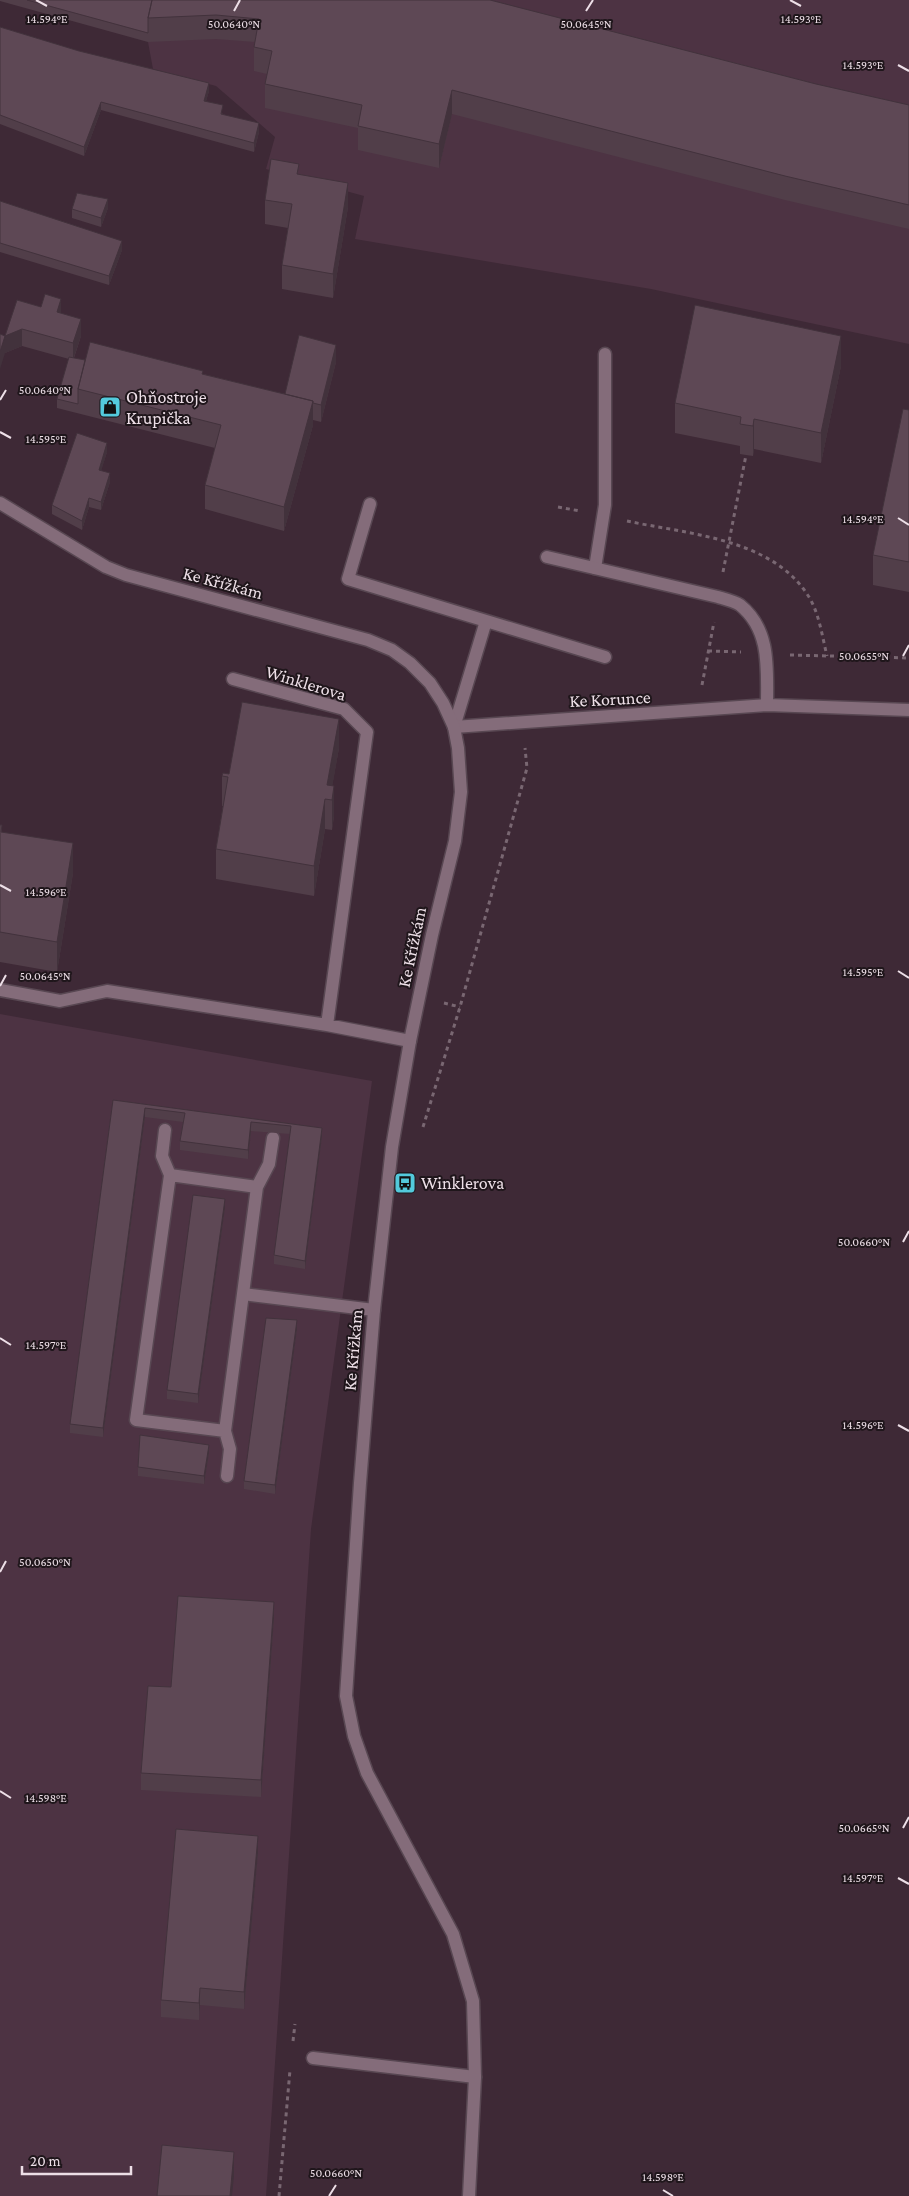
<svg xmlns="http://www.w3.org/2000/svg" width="909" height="2196" font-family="'Crimson Pro',serif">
<rect width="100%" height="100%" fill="#3e2936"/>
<path fill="#4d3343" d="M158,0H909V344L651,289L355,239L364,196L266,169L275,137L216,86L153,69L148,42Z
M0,1014L372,1081L311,1529L266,2196H0Z"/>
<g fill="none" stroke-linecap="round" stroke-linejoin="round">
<g stroke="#584752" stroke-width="15">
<path id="service" d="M370,504L348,579L605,657
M595,568L605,505V354
M454,727L486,621
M165,1130L162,1156L170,1175L136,1420L225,1431
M170,1175L257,1187
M243,1294L374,1310
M227,1476L230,1449L225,1431L257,1187L269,1164L273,1138
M313,2058L475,2077"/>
</g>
<g stroke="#584752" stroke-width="15">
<path id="minor" d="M547,557L718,597C725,599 734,601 740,605C771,630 767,669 767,705
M233,679L344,709L367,732L327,1025
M454,727L767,705L909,710
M0,990L60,1001L107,991L327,1025L410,1041"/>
</g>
<g stroke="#584752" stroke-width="15">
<path id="tertiary" d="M0,503L106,567L126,575L368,640L392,650L410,663L430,683L443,703L454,727L458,748L461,792L455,841L432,935L410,1041L392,1147L374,1310L360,1483L346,1696L354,1736L367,1773L453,1934L473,2001L475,2077L469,2196"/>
</g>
<path stroke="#796772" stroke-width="3" stroke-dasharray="4 4" stroke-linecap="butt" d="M558,507L580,511
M627,521C687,534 770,538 807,594C819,611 822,636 827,656
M723,572L746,455
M708,651L741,652
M790,655L909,658
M702,685L714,622
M444,1003L460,1007
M423,1127L460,1007L527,768L525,748
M293,2041L295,2024
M279,2196L290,2070"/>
<use href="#service" stroke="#846c7a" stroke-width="12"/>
<use href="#minor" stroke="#846c7a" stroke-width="12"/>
<use href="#tertiary" stroke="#846c7a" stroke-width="12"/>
</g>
<path fill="#513e49" d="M0,0H490L816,84L909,105V229L785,200L452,114L439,168L358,150V128L265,108V84L267,74L254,71V47L255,42L216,39L148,42L0,1Z
M0,27L209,91L206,101L223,114L259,132L254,152L101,110L84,156L0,124Z
M299,175L348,207L333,298L282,289V265L288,228L265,224V200Z
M0,201L122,250L109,285L0,252Z
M108,208L101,227L72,218V209Z
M17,300L61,313L81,336L74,358L85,360L203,374L285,394L336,362L321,422L313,420V425L284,531L205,509V485L215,448L57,408V399L69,359L22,346L5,353Z
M841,366L821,463L754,449L753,456L746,455L740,454V446L675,433V403Z
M909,410V592L873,585V555Z
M107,452L101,470L110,482L101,510L89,507L82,530L52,514V505Z
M339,748L332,786L334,816L332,830L325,829L314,896L216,879V849L223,806H222V776Z
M0,825L2,832L73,873L57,972L0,962Z
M113,1100L322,1128V1136L305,1269L274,1264V1255L290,1134L251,1131L248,1159L180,1150V1141L183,1122L145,1117L103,1437L70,1433V1424Z
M225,1208L198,1403L167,1399V1390Z
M297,1329L275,1494L244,1489V1481Z
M209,1453L204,1484L138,1476V1467Z
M274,1618L261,1797L141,1790V1773L171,1687Z
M258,1853L244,2009L200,2005L199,2020L161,2017V2000Z"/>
<path fill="#42323c" d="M209,83V91L204,109V101Z
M452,90V114L439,168V144Z
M101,102V110L84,156V147Z
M259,123V132L254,152V143Z
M348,183V207L333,298V274Z
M108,199V208L101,227V218Z
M122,241V250L109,285V276Z
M61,299V316L57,312Z
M81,319V336L73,360V343Z
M22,329V346L5,353V336Z
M5,336V353L0,369V352Z
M841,336V366L821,463V433Z
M336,345V362L321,422V405Z
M313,401V425L284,531V507Z
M754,419V449L753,456V426Z
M107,443V452L99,478V470Z
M110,473V482L101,510V502Z
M89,498V507L82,530V521Z
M339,719V748L330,800L327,785Z
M334,786V816L332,830V800Z
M325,799V829L314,896V866Z
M73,843V873L57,972V942Z
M145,1108V1117L103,1437V1428Z
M251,1122V1131L248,1159V1150Z
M322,1128V1136L305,1269V1261Z
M225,1199V1208L198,1403V1394Z
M297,1320V1329L275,1494V1485Z
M209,1445V1453L204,1484V1476Z
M274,1602V1618L261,1797V1780Z
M258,1836V1853L244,2009V1992Z
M200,1988V2005L199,2020V2003Z
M234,2152V2176L232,2196H230Z"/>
<path fill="#5e4855" stroke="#42323c" d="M27,0H152L148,18V33Z
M152,0H490L816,84L909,105V205L785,176L452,90L439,144L358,126L362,105L265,84L272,51L254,47L259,19L216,15L148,18Z
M0,27L79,51L209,83L204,101L223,105L221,114L259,123L254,143L101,102L84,147L0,115Z
M271,159L299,164L297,174L348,183L333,274L282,265L292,204L265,200Z
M77,193L108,199L101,218L72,209Z
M0,201L122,241L109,276L0,243Z
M45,294L61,299L57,312L81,319L73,343L22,329L5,336L17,300L41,307Z
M695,305L841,336L821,433L754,419L753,426L746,425L740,424L741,417L675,403Z
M0,334L5,336L0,352Z
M299,335L336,345L321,405L313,403V401L285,394Z
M90,342L203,371L202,374L313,401L284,507L205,485L221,425L78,389Z
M69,357L85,360L78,389V404L57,399Z
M903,409L909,410V562L873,555Z
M77,433L107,443L99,470L110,473L101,502L89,498L82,521L52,505Z
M242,702L339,719L327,785L334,786L332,800L325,799L314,866L216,849L228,777L222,776L223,773L229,774Z
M0,825H2L1,832L73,843L57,942L0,932Z
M113,1100L322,1128L305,1261L274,1255L291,1126L251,1122L248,1150L180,1141L185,1113L145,1108L103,1428L70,1424Z
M193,1195L225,1199L198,1394L167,1390Z
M266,1318L297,1320L275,1485L244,1481Z
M140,1435L209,1445L204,1476L138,1467Z
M178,1596L274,1602L261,1780L141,1773L148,1686L171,1687Z
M176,1829L258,1836L244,1992L200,1988L199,2003L161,2000Z
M162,2145L234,2152L230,2196H157Z"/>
<path fill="none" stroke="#eddfe7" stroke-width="2" d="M36,0L47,6M790,0L801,6M234,11L240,0M586,11L593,0M898,65L909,71M0,400L6,390M0,432L11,438M898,518L909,525M903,656L909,645M0,885L11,891M898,971L909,978M0,986L6,975M903,1242L909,1231M0,1338L11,1345M898,1425L909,1431M0,1572L6,1561M0,1791L11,1798M903,1828L909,1817M898,1878L909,1884M663,2190L673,2196M329,2196L336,2185"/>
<defs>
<g id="shop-square" transform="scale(1.125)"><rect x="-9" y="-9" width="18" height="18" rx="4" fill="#53cadc" stroke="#1f161b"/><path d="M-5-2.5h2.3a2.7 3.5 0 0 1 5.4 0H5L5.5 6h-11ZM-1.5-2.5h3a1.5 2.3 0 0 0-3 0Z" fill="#111"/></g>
<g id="bus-square" transform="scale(1.125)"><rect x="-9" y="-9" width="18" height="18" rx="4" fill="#53cadc" stroke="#1f161b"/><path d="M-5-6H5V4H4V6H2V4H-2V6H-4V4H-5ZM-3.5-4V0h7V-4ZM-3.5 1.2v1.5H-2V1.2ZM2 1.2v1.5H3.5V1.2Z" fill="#111"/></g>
</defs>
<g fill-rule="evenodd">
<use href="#shop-square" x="110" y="407"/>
<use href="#bus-square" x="405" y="1183"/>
</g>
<g text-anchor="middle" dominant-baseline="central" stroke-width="4" stroke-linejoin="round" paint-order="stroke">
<g font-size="18" fill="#eddfe7" stroke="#1f161b" text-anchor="start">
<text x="126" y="397">Ohňostroje<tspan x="126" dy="21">Krupička</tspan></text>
<text x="421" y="1183">Winklerova</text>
</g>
<g font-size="18" fill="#eddfe7" stroke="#1f161b">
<text transform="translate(223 583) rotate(15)">Ke Křížkám</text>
<text transform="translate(306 683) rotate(17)">Winklerova</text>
<text transform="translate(610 699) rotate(-3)">Ke Korunce</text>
<text transform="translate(412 947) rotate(-78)">Ke Křížkám</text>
<text transform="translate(353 1350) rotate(-85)">Ke Křížkám</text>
</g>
</g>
<g font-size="12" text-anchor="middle" fill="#eddfe7" stroke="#1f161b" stroke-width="4" stroke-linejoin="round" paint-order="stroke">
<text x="47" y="23">14.594°E</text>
<text x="801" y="23">14.593°E</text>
<text x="586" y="28">50.0645°N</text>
<text x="234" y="28">50.0640°N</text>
<text x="863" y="69">14.593°E</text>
<text x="45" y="394">50.0640°N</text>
<text x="46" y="443">14.595°E</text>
<text x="863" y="523">14.594°E</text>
<text x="864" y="660">50.0655°N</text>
<text x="46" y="896">14.596°E</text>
<text x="863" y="976">14.595°E</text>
<text x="45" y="980">50.0645°N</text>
<text x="864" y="1246">50.0660°N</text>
<text x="46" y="1349">14.597°E</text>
<text x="863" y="1429">14.596°E</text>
<text x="45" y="1566">50.0650°N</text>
<text x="46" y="1802">14.598°E</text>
<text x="864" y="1832">50.0665°N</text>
<text x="863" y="1882">14.597°E</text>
<text x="336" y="2177">50.0660°N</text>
<text x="663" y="2181">14.598°E</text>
</g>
<path d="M22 2166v8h109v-8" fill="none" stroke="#eddfe7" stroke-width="2.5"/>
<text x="30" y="2166" font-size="15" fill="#eddfe7" stroke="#1f161b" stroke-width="4" paint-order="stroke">20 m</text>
</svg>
